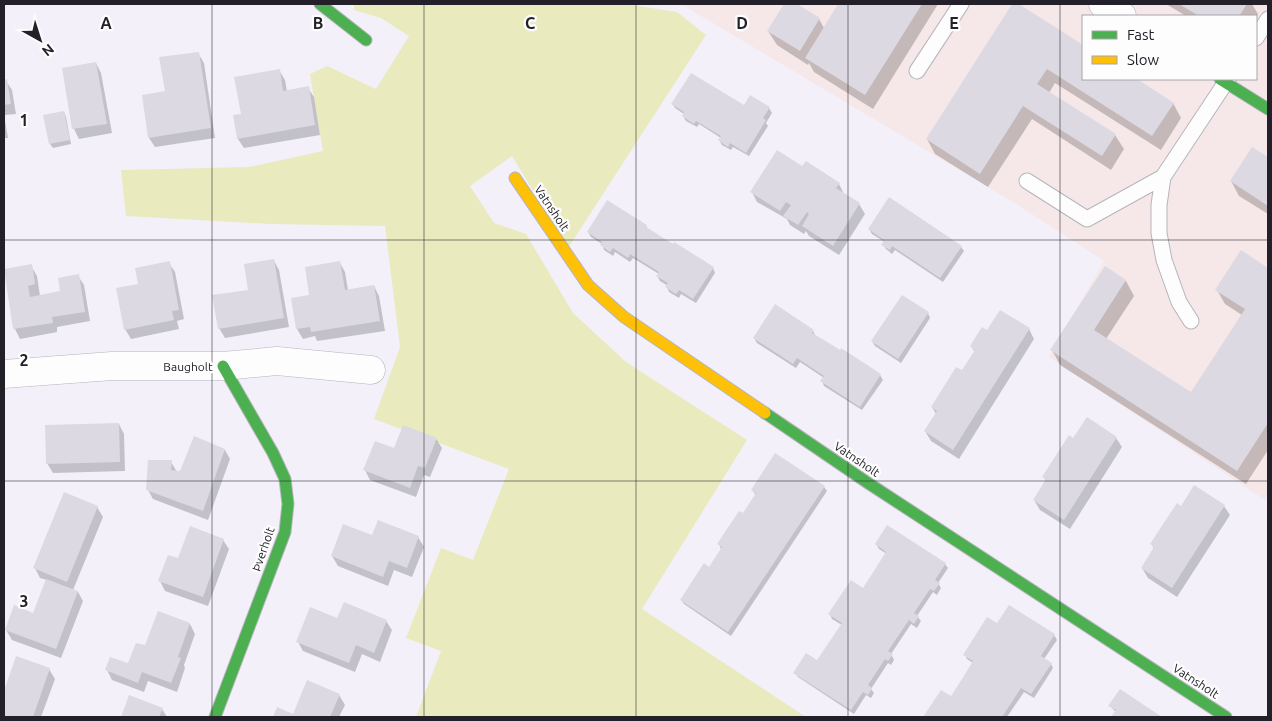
<svg xmlns="http://www.w3.org/2000/svg" width="1272" height="721" font-family="Ubuntu,sans-serif">
<rect width="100%" height="100%" fill="#f3f0fa"/>
<path fill="#f6e7e8" fill-rule="evenodd" d="M681,4H1268V495L1265,500L1049,357L1104,261L1018,205ZM1083,16H1256V79H1083Z"/>
<path fill="#e9eabe" d="M354,4H626L677,12L706,35L568,248L512,156L470,186L494,223L526,234L573,313L626,362L747,440L642,609L806,717H416L441,651L406,638L441,548L473,560L509,469L374,419L400,347L385,226L270,224L126,216L121,170L249,167L323,151L310,74L327,66L376,89L409,36L381,18L354,10Z"/>
<path fill="#0003" d="M785,4H794L819,19L824,28L840,4H938L873,109L814,72L809,63L808,65L777,45L768,31Z
M1014,4H1016L1083,46V79H1134L1173,103L1181,118L1161,150L1055,83L1049,93L1115,135L1124,149L1111,170L1032,119L988,187L935,154L927,139Z
M1166,4H1252L1258,14L1256,17L1186,16Z
M198,53L204,63L215,138L155,147L149,138L166,92Z
M96,63L101,73L112,133L79,139L74,129L63,69Z
M279,70L285,80L287,91L308,88L314,97L320,135L244,148L238,139L242,115Z
M4,81H6L12,90L16,114L4,115L8,138H4Z
M750,97L769,108L772,113L766,123L768,126L749,156L733,147L731,150L722,145L719,140L721,138L699,124L697,127L686,121L683,116L684,114L675,108L673,104L744,107Z
M64,112L66,117L71,144L53,148L50,144Z
M1253,149L1268,159V214L1239,196L1231,181Z
M803,168L839,184L844,194L859,204L865,214L839,255L809,236L806,231L804,234L790,225L787,219L757,202L752,192Z
M646,226L648,230L713,268L715,273L696,303L681,294L679,298L669,292L667,287L668,286L660,281L657,276L659,274L633,258L630,262L615,252L613,256L604,250L602,244L591,237L588,232Z
M869,229L961,247L964,251L943,282L895,250L892,254L886,249L883,245L885,242L872,234Z
M1241,252L1268,269V450L1246,484L1060,365L1052,350L1105,268L1126,281L1134,296L1106,339L1191,394L1242,315L1225,304L1217,290Z
M274,261L279,270L289,327L225,338L219,328Z
M169,263L175,272L184,319L177,321L179,329L131,339L125,329L139,285Z
M340,263L345,272L348,290L374,286L379,296L385,331L317,341L315,336L303,339L297,329L311,296Z
M31,266L37,276L40,296L62,292L78,276L84,285L90,321L57,327V332L20,339L15,329L5,271Z
M928,313L930,318L901,363L875,346L872,341Z
M1029,329L1034,339L959,459L931,441L925,431L936,414L932,407L962,372L975,352L971,346L988,332Z
M813,331L815,335L880,375L883,380L862,410L824,386L822,381L824,378L800,362L796,368L757,343L754,338Z
M119,424L124,434L125,471L53,473L47,463Z
M1116,438L1122,447L1070,529L1040,510L1034,500L1046,481L1044,477L1074,440Z
M436,439L442,448L430,477L424,475L416,497L370,480L365,470L395,450Z
M225,450L230,459L208,520L153,499L148,490L171,462L177,472H180Z
M824,487L827,491L731,636L684,604L681,600L710,569L721,549L719,544L743,515L756,495L752,490Z
M1224,506L1230,515L1177,597L1148,578L1142,568L1154,549L1152,545L1181,507Z
M97,507L103,517L73,590L78,592L83,601L61,658L12,640L6,630L34,614L47,580L40,578L35,568Z
M344,525L373,537H418L424,547L412,577L394,570L388,586L338,566L332,556Z
M223,540L229,549L208,606L165,591L160,581Z
M876,544L945,564L948,568L938,583L941,588L937,595L933,592L917,616L921,621L917,628L911,624L891,654L894,660L891,665L888,663L871,689L874,693L871,698L866,695L854,714L798,677L795,673L818,662L842,625L832,619L830,614L863,590L887,554L879,549Z
M338,619L386,621L392,630L380,662L362,654L355,672L303,651L298,642Z
M190,624L195,634L184,665L185,668L177,692L148,681L144,692L112,680L107,670L129,665L146,647Z
M997,625L1054,635L1057,640L1044,659L1051,664L1053,668L1034,698L1024,692L1007,717H924L941,691L951,698L973,663L967,659L965,655Z
M49,669L55,679L41,717H4V692Z
M1120,691L1160,717H1112L1116,712L1110,706Z
M339,695L345,705L339,717H274L278,709L293,715Z
M130,697L162,709L167,717H122Z"/>
<path fill="#dcd9e3" d="M784,4H797L820,18L800,51L767,31Z
M838,4H922L865,95L805,58Z
M1012,4H1019L1083,45V79H1137L1174,103L1152,136L1047,69L1037,84L1116,134L1102,156L1023,106L980,174L926,139Z
M1179,4H1247L1239,16H1199Z
M199,52L211,128L148,138L142,95L165,91L159,57Z
M96,62L107,124L72,129L62,68Z
M280,69L283,91L309,86L315,125L237,139L233,115L241,114L234,77Z
M691,73L744,105L750,95L770,107L763,118L766,120L746,153L730,143L728,147L718,140L721,136L696,121L694,124L682,116L684,112L671,104Z
M7,79L11,104L4,105V80Z
M64,111L70,140L49,144L43,115Z
M1252,147L1268,157V206L1230,181Z
M777,150L802,166L806,161L840,183L836,188L860,203L833,246L802,226L809,214L807,212L798,225L783,216L791,205L786,202L780,211L750,192Z
M889,197L962,246L940,278L892,246L890,250L881,245L884,240L868,229Z
M607,200L647,225L646,227L673,244L674,242L714,267L693,299L679,290L676,294L665,287L668,283L656,276L659,272L643,262L630,254L628,258L613,248L610,252L600,245L602,242L587,232Z
M1241,250L1268,268V423L1237,471L1050,350L1105,266L1126,280L1094,330L1191,392L1245,309L1215,290Z
M274,259L284,318L218,329L212,295L248,290L244,264Z
M170,261L179,310L172,311L174,320L124,330L116,288L138,284L135,268Z
M340,261L345,290L374,285L380,321L311,332L310,327L296,329L291,298L309,295L305,267Z
M32,264L35,284L28,286L30,297L60,291L58,278L79,274L85,312L52,317L53,323L13,329L4,269Z
M902,295L929,312L898,359L871,341Z
M775,304L814,330L812,333L840,350L841,348L881,374L860,407L820,381L824,376L797,358L793,364L753,338Z
M1000,310L1030,328L953,450L924,431L937,411L931,407L956,367L962,370L975,350L970,346L982,327L987,330Z
M1087,417L1117,437L1064,520L1033,500L1046,479L1042,477L1069,435L1073,438Z
M119,423L120,462L46,464L45,425Z
M403,425L437,438L425,468L418,466L410,488L363,470L375,441L394,448Z
M194,436L225,449L203,511L146,490L148,460H172L171,470L180,471Z
M775,453L825,486L728,632L680,600L704,563L709,567L722,547L717,544L739,511L743,513L756,493L751,490Z
M1194,485L1225,505L1172,588L1141,568L1154,547L1150,544L1177,503L1181,506Z
M64,492L98,506L67,582L33,568Z
M378,520L419,536L407,568L389,561L383,577L331,556L343,524L372,535Z
M887,525L946,563L935,580L940,583L934,591L930,589L914,613L919,616L914,624L909,620L888,651L893,654L888,661L885,659L868,685L872,688L868,695L863,692L851,710L793,673L806,653L817,660L842,623L828,614L851,580L863,588L886,552L875,544Z
M190,526L224,539L203,597L158,581L168,555L178,558Z
M46,579L78,591L56,649L5,630L14,605L33,613Z
M344,602L387,620L374,653L356,645L349,663L296,642L310,607L337,618Z
M1009,605L1055,634L1041,656L1052,663L1031,694L1021,688L1002,717H923L941,690L951,696L962,679L973,661L963,655L987,617L997,623Z
M158,611L190,623L178,657L181,658L171,683L142,672L138,683L105,670L110,657L128,663L136,643L145,645Z
M16,656L50,668L33,717H4V691Z
M307,680L340,694L330,717H273L277,707L293,714Z
M1120,689L1162,717H1111L1116,710L1108,706Z
M129,695L163,708L159,717H121Z"/>
<g fill="none" stroke-linecap="round" stroke-linejoin="round">
<g stroke="#b6b4bd" stroke-width="17">
<path id="lane" d="M1256,38L1268,19
M917,71L961,4
M1027,181L1087,219L1163,177
M1191,321L1179,302L1164,260L1159,233V205L1163,177L1228,79"/>
</g>
<g stroke="#b6b4bd" stroke-width="29">
<path id="street" d="M1103,4L1122,16
M4,374L112,366H223L277,361L371,370"/>
</g>
<g stroke="#b6b4bd" stroke-width="13">
<path id="fast" d="M320,4L366,40
M1220,79L1268,109
M765,413L868,483L1226,717
M215,717L285,532L288,504L285,479L273,453L223,366"/>
</g>
<g stroke="#b6b4bd" stroke-width="13">
<path id="slow" d="M515,178L588,285L624,317L765,413"/>
</g>
<use href="#lane" stroke="#fdfdfe" stroke-width="15"/>
<use href="#street" stroke="#fdfdfe" stroke-width="28"/>
<use href="#fast" stroke="#4caf50" stroke-width="11"/>
<use href="#slow" stroke="#ffc107" stroke-width="11"/>
</g>
<path fill="none" stroke="#232029" stroke-width="1" stroke-opacity="0.55" d="M212,4V717M424,4V717M636,4V717M848,4V717M1060,4V717M4,240H1268M4,481H1268"/>
<g text-anchor="middle" dominant-baseline="central" stroke-width="4.5" stroke-linejoin="round" paint-order="stroke">
<g font-size="12" fill="#232029" stroke="#fdfdfd">
<text transform="translate(552 208) rotate(56)">Vatnsholt</text>
<text x="188" y="366">Baugholt</text>
<text transform="translate(857 459) rotate(34)">Vatnsholt</text>
<text transform="translate(263 549) rotate(-71)">Þverholt</text>
<text transform="translate(1196 681) rotate(33)">Vatnsholt</text>
</g>
</g>
<g font-size="16" text-anchor="middle" font-weight="bold" fill="#232029" stroke="#fdfdfd" stroke-width="4.5" stroke-linejoin="round" paint-order="stroke">
<text x="106" y="29">A</text>
<text x="318" y="29">B</text>
<text x="530" y="29">C</text>
<text x="742" y="29">D</text>
<text x="954" y="29">E</text>
<text x="24" y="126">1</text>
<text x="24" y="366">2</text>
<text x="24" y="607">3</text>
</g>
<rect width="1272" height="721" fill="none" stroke="#232029" stroke-width="10"/>
<rect x="1082" y="15" width="175" height="65" fill="#fdfdfd" stroke="#a6a5a8"/>
<rect x="1092" y="31" width="25" height="8" fill="#4caf50" stroke="#a6a5a8"/>
<text x="1127" y="40" font-size="15" fill="#232029">Fast</text>
<rect x="1092" y="56" width="25" height="8" fill="#ffc107" stroke="#a6a5a8"/>
<text x="1127" y="65" font-size="15" fill="#232029">Slow</text>
<g transform="translate(40 40) rotate(141)" stroke="#fdfdfd" stroke-width="4" paint-order="stroke">
<path d="M0-4L9 19L0 12L-9 19Z" fill="#232029"/>
<text y="-8" font-size="14" font-weight="bold" text-anchor="middle" fill="#232029">N</text>
</g>
</svg>
